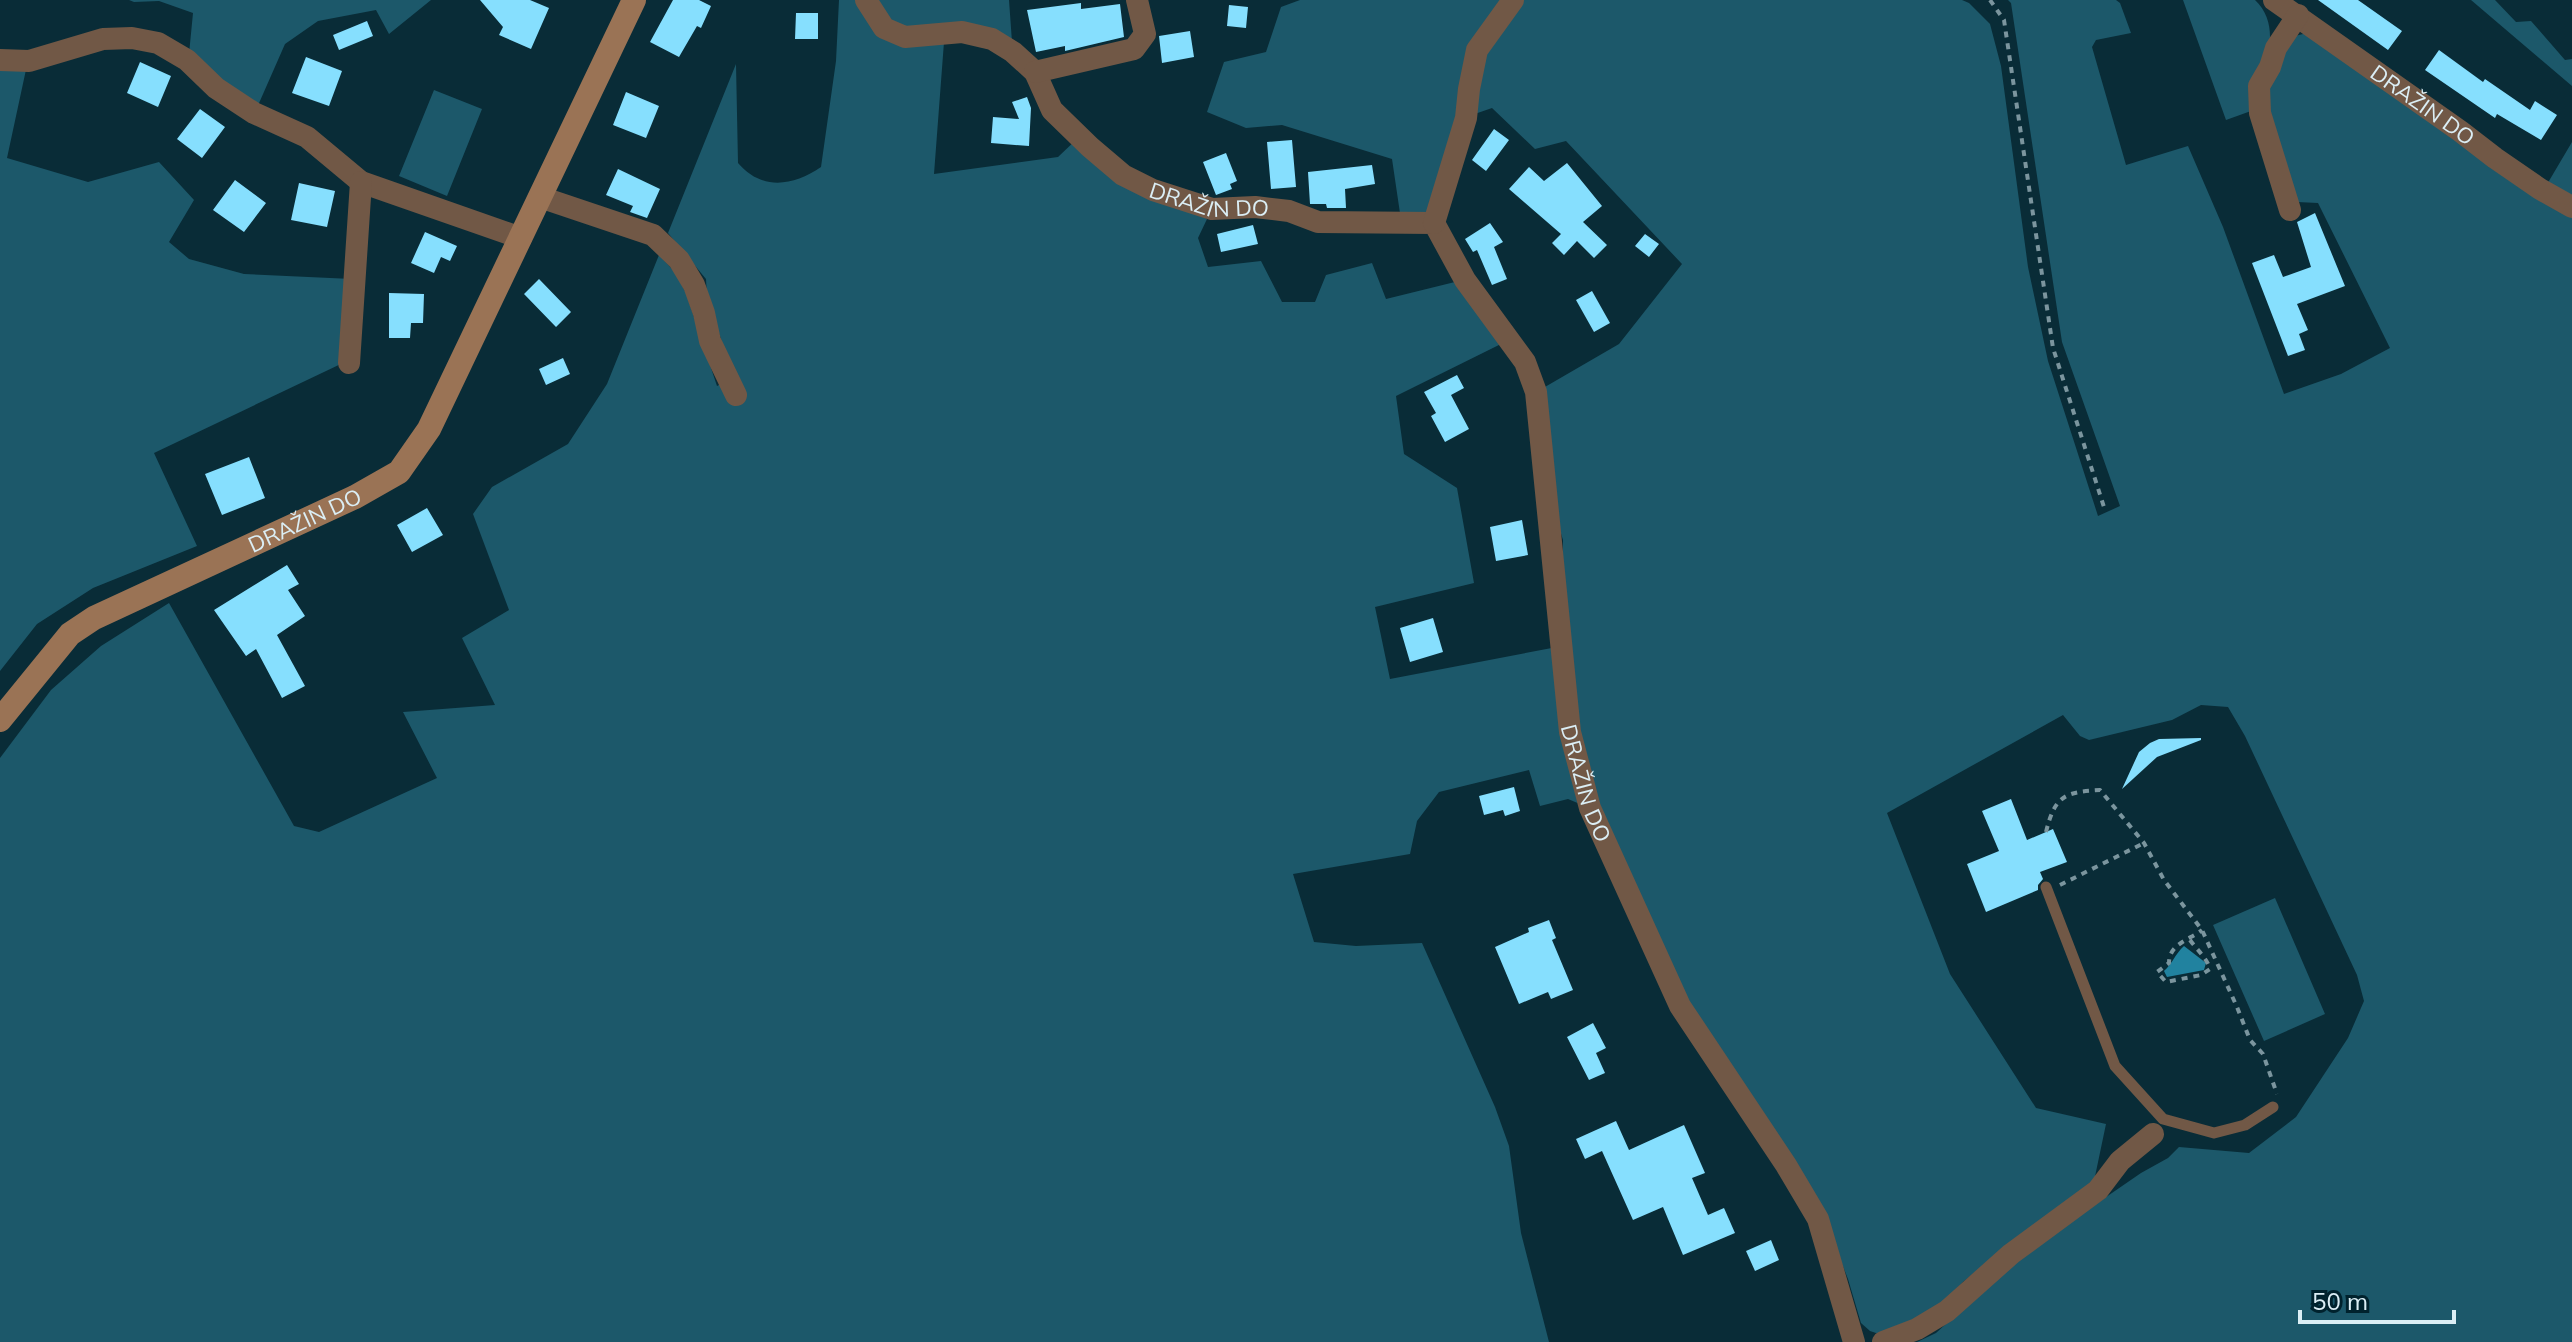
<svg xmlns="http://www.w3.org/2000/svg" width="2572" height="1342" font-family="Mulish,sans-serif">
<rect width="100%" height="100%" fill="#092c37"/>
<path fill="#1c586a" d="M129,0H431L389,34L376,10L318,21L285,44L256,110L189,54L193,13L159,1L134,2Z
M839,0H858L874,25L944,42L934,174L1058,157L1078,138L1207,219L1198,238L1208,267L1261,261L1282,302H1315L1326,275L1372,263L1386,299L1463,280L1507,341L1396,396L1404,454L1457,488L1474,583L1375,607L1390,679L1557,647L1587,807L1568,799L1540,806L1529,770L1439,792L1417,821L1410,854L1293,874L1314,942L1356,946L1422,943L1495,1107L1509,1146L1521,1233L1549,1342H0V758L51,690L101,646L169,603L294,826L319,832L437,778L403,712L495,705L462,638L509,610L473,514L492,487L568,444L607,384L659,255L675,272L686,293L717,386L737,376L729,363L707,297L706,279L668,233L736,64L738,163C762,191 793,186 821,167L836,61Z
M873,0H1009L1012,42L897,28Z
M1300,0H1511L1497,17L1433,221L1401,220L1392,159L1282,125L1246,128L1207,112L1224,62L1266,52L1281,7Z
M1517,0H1962L1969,3L1990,24L2001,66L2028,267L2048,361L2098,516L2120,506L2062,342L2011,3L2008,0H2116L2120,3L2131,33L2096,40L2092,47L2126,165L2188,146L2223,227L2284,394L2341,374L2390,348L2318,203L2297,202L2265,93L2291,37L2307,33L2572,214V1342H1917L1936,1333L2019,1257L2141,1173L2168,1158L2179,1147L2249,1153L2296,1117L2348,1038L2364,1001L2357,975L2245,736L2228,707L2201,705L2172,720L2089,740L2080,736L2063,715L1887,813L1950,974L2036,1108L2106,1124L2093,1186L2001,1251L1963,1282L1942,1305L1915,1324L1879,1334L1870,1331L1861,1323L1848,1279L1814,1193L1669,978L1579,753L1559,558L1563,551V540L1556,517L1538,391L1619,344L1682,264L1566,141L1535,149L1492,108L1469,116L1479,50Z
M2183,0H2255C2286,29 2261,77 2251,111L2226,120Z
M2471,0H2495L2516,22L2531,21L2565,60L2572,59V86Z
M0,63L27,65L7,158L88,182L159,162L194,200L169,242L189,259L244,274L352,279L345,362L154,453L197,546L93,588L37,624L0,671Z
M434,90L482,109L447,196L399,176Z
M2572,142V199L2546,186Z
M2275,898L2325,1014L2264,1041L2213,925Z"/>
<path fill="#21829f" d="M2184,946L2206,963L2204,970L2167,977L2164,971C2173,963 2175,954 2184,946Z"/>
<path fill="#86dffe" d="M480,0H530L549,8L531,49L499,35L503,27Z
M673,0H699L711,6L701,28L697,26L679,57L650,42Z
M2318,0H2358L2402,31L2388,50Z
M1081,3V9L1120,4L1124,37L1065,51V46L1036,52L1027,10Z
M1229,5L1248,7L1246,28L1227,26Z
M796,13H818V39H795Z
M367,21L373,36L339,50L333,35Z
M1190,31L1194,57L1162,63L1159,36Z
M2439,50L2483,82L2485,79L2530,110L2535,101L2557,115L2541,140L2497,114L2495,118L2425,70Z
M306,57L342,71L329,106L292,93Z
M140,62L171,76L158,107L127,93Z
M626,92L659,106L646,138L613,125Z
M1027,97L1031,108L1029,146L991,143L993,117L1019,119L1012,102Z
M200,109L225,127L202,158L177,139Z
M1494,129L1509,140L1486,171L1472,160Z
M1292,140L1296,187L1271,189L1267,142Z
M1226,153L1237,181L1230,184L1232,189L1216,195L1203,162Z
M1567,163L1602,206L1583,222L1607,245L1594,258L1577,241L1564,255L1552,243L1561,234L1509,189L1529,167L1544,181Z
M1372,165L1375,184L1345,189L1346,208H1327L1326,204H1310L1308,172Z
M618,169L660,189L647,218L630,212L633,206L606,195Z
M235,180L266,203L244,232L213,210Z
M299,183L335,191L327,227L291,220Z
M2315,213L2345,286L2297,304L2308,330L2299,334L2305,350L2288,356L2252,263L2274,255L2283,277L2311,267L2297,222Z
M1490,223L1503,242L1494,247L1507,279L1492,285L1477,250L1473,252L1465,239Z
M1253,225L1258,244L1221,252L1217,234Z
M425,232L457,246L450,261L441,257L434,273L411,263Z
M1645,234L1659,244L1649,257L1635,246Z
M539,279L571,312L556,327L524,294Z
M1592,291L1610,323L1594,332L1576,300Z
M389,293L424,294L423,323H411L410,338H389Z
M563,358L570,374L546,385L539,369Z
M1457,375L1464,388L1451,395L1469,429L1445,442L1431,416L1436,413L1424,392Z
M249,457L265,498L222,515L205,474Z
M427,508L443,535L412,552L397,525Z
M1522,520L1528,555L1496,561L1490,527Z
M287,565L299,584L288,590L305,616L277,635L305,686L282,698L256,649L246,656L214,610Z
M1433,618L1443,652L1410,662L1400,628Z
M2201,738V740L2157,757L2122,789L2139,752L2150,743L2159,739Z
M1514,787L1520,811L1505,816L1503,810L1484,815L1479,796Z
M2011,799L2027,840L2053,829L2067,862L2040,872L2043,879L2038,885V890L1986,912L1967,864L1999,851L1982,811Z
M1549,920L1556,938L1552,940L1573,990L1551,999L1548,992L1519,1004L1495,947L1529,932L1528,928Z
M1593,1023L1606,1048L1596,1053L1605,1073L1589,1080L1567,1037Z
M1616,1121L1629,1150L1684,1125L1705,1173L1692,1178L1708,1215L1724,1208L1735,1233L1683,1255L1663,1207L1633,1220L1602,1151L1585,1159L1576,1139Z
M1771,1240L1779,1260L1755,1271L1746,1251Z"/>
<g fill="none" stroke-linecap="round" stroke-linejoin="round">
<path stroke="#7b959e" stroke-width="4" stroke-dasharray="6 6" stroke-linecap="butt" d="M1990,0L2004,20L2053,348L2104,507
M2046,832C2055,796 2064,792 2100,790L2144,843L2164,880L2202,930L2237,1007L2250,1040L2263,1054L2277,1094
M2060,885L2144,843
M2190,940C2197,950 2207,958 2210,969L2201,975L2166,982L2157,972L2169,963C2169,944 2189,940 2202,930"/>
<path stroke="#715846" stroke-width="11" d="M2046,887L2115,1066L2163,1119L2214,1133L2245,1125L2273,1107"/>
<g stroke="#715846" stroke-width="22">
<path id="s1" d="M866,0L884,28L905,37L962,32L992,39L1013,52L1035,72L1052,110L1090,147L1123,175L1153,190L1212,209L1255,207L1289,211L1318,222L1434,223L1465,280L1525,362L1536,392L1570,732L1590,808L1680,1006L1786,1165L1818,1219L1854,1342"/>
<path id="s2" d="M2274,0L2460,131L2495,158L2540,189L2572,207"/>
<path d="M0,60L29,61L103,39L132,38L158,43L187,60L216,88L254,113L307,137L361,182L521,238"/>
<path d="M1035,72L1134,49L1145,34L1137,0"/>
<path d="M540,197L653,235L679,260L694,285L704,313L710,341L736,395"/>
<path d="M2290,210L2260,113L2259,86L2270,67L2276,48L2298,15"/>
<path d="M1434,223L1466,118L1469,89L1477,50L1513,0"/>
<path d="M349,363L361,182"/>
<path d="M1883,1342L1917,1329L1947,1311L2011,1254L2098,1190L2120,1161L2153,1134"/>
</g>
<path stroke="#9a7355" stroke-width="24" id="s3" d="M0,720L70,634L94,618L355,497L399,472L429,429L634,0"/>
</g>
<g text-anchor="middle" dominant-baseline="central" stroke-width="8" stroke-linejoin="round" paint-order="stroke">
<g font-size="22" fill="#dbeef5" stroke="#00222d">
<text stroke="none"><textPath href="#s2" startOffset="182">DRAŽIN DO</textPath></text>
<text stroke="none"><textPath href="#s1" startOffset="428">DRAŽIN DO</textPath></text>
<text stroke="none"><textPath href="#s3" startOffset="372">DRAŽIN DO</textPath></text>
<text stroke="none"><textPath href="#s1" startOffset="1250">DRAŽIN DO</textPath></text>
</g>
</g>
<path d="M2300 1310v12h154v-12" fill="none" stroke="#dbeef5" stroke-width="4"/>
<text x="2312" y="1310" font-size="24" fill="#dbeef5" stroke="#00222d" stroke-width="6" paint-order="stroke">50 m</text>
</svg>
